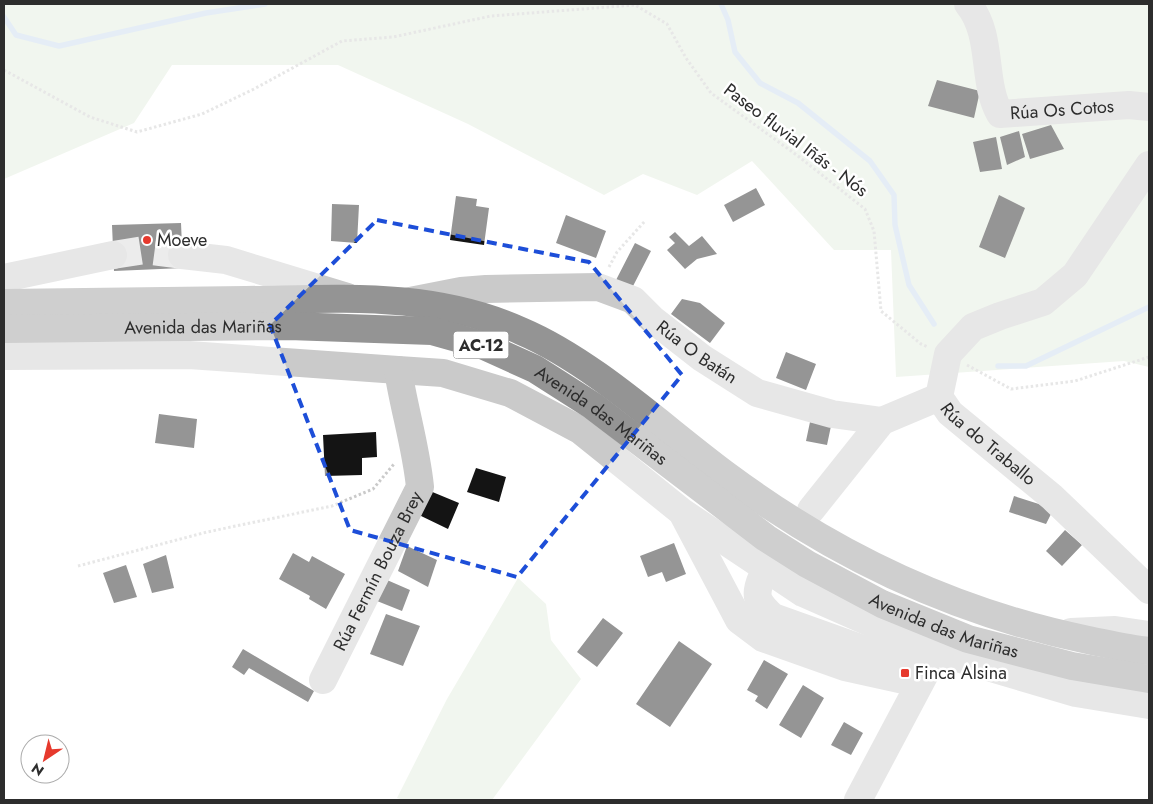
<svg xmlns="http://www.w3.org/2000/svg" width="1153" height="804" font-family="Jost,sans-serif">
<rect width="100%" height="100%" fill="#fff"/>
<path fill="#e1ebdb" d="M4,4H1149V367L1124,361L896,377L891,250H834L752,161L697,195L643,174L604,195L468,124L338,65H172L134,123L4,179Z
M518,578L546,604L551,640L581,679L492,800H404L397,798L447,699Z"/>
<g fill="none" stroke-linecap="round" stroke-linejoin="round">
<path stroke="#c6d8eb" stroke-width="5.5" d="M721,4L728,20L735,52L760,83L798,103L870,161L894,195L895,225L909,285L934,324
M4,17L16,35L59,46L206,13L265,4
M998,366H1026L1149,307"/>
</g>
<path fill="#141414" d="M937,80L980,91L974,118L928,106Z
M1051,125L1064,149L1030,159L1022,134Z
M1019,131L1025,157L1007,165L1000,137Z
M996,137L1002,169L980,172L973,142Z
M756,188L765,205L733,222L724,205Z
M999,195L1025,208L1005,258L979,247Z
M456,196L477,199L476,206L489,208L484,245L450,240Z
M332,204L359,205L357,243L331,241Z
M566,215L606,231L596,258L556,243Z
M181,223L183,268L114,271L112,225Z
M675,232L689,246L702,236L717,254L697,259L685,269L667,250L675,243L669,237Z
M635,243L651,251L631,290L615,282Z
M682,299L700,303L725,323L710,343L671,314Z
M786,352L816,364L806,390L776,378Z
M159,414L197,419L194,448L155,443Z
M810,422L831,426L827,445L806,441Z
M376,432L377,457L362,458V475L325,476L323,435Z
M476,468L506,477L499,502L467,492Z
M430,491L459,503L448,529L419,515Z
M1014,496L1042,505L1052,512L1046,524L1009,512Z
M1065,530L1082,545L1062,566L1046,551Z
M674,543L686,574L666,582L662,572L648,577L640,556Z
M407,546L437,560L428,587L398,571Z
M293,553L309,562L312,556L345,574L326,609L309,599L310,596L279,579Z
M166,555L174,588L152,593L143,564Z
M126,565L137,597L114,603L103,573Z
M387,580L410,590L402,611L377,601Z
M386,614L420,626L403,666L370,654Z
M603,618L623,633L597,667L577,652Z
M679,641L712,664L670,727L636,704Z
M243,649L314,691L308,702L249,668L244,675L232,667Z
M764,660L788,674L767,709L755,701L758,696L747,690Z
M803,685L824,698L801,738L779,725Z
M844,722L863,733L851,755L831,745Z"/>
<g fill="none" stroke-linecap="round" stroke-linejoin="round">
<path stroke="#d5d5d5" stroke-width="28" stroke-dasharray="28 14" stroke-linecap="butt" d="M113,255L145,250L182,255"/>
<path stroke="#cacaca" stroke-width="3" stroke-dasharray="2.5 2.5" stroke-linecap="butt" d="M4,70L90,117L137,132L202,114L254,89L342,41L393,37L491,16L635,5L667,24L686,58L711,93L798,156L865,209L874,231L881,311L921,344L928,347
M609,267L617,252L645,221
M967,365L1011,389L1075,381L1149,357
M78,566L207,532L332,506L373,489L394,464"/>
<g stroke="#cacaca" stroke-width="28">
<path id="s1" d="M968,4C994,36 981,80 1000,114L1129,105L1149,107"/>
<path id="s2" d="M1149,165L1075,275L1043,302L1000,316L973,327L948,354L939,397L950,413L1052,497L1149,590"/>
<path d="M182,255L226,260L347,297"/>
<path d="M4,278L113,255"/>
<path id="s3" d="M410,301L461,291L486,289L598,287L633,300L652,319L702,358L757,393L832,414L882,421"/>
<path d="M4,356L189,355L398,370L443,373L510,393L580,430L682,512L803,593L937,652L1076,693L1149,705"/>
<path d="M811,510L882,421L939,397"/>
<path d="M684,516L739,620L763,638L845,667L904,680L926,672"/>
<path d="M762,577C753,597 758,603 773,617L913,667"/>
<path d="M1071,632L1115,630L1149,635"/>
<path id="s4" d="M323,680L420,487C416,447 404,409 398,370"/>
<path d="M858,800L926,672"/>
</g>
<g stroke="#949494" stroke-width="28">
<path d="M4,303C85,302 165,301 246,300C341,299 432,291 521,331C594,362 665,430 729,477C837,557 957,613 1088,640C1108,644 1129,649 1149,651"/>
<path id="s5" d="M4,329L289,326L432,331L482,345L535,369L593,406L766,538L807,564L882,604L968,639L1072,666L1149,679"/>
</g>
</g>
<path d="M0 0H1153V804H0ZM377,220L589,262L682,375L517,577L350,530L270,325Z" fill="#fff" fill-opacity=".55" fill-rule="evenodd"/>
<path fill="none" stroke="#1d4ed8" stroke-width="4" stroke-dasharray="10 6" stroke-linejoin="round" d="M377,220L589,262L682,375L517,577L350,530L270,325Z"/>
<g fill="#e6392d" stroke="#fff" stroke-width="2">
<circle cx="147" cy="240" r="5"/>
<rect x="900" y="668" width="10" height="10" rx="2.5"/>
</g>
<g text-anchor="middle" dominant-baseline="central" stroke-width="5" stroke-linejoin="round" paint-order="stroke">
<rect fill="#fff" stroke="#6c6c6c" stroke-width="1" x="453.5" y="331.5" width="55" height="27" rx="4"/>
<g font-size="16" font-weight="bold" fill="#2d2d2d">
<text x="481" y="345">AC-12</text>
</g>
<g font-size="18" fill="#2d2d2d" stroke="#fff">
<text stroke="none"><textPath href="#s1" startOffset="178">Rúa Os Cotos</textPath></text>
<text transform="translate(796 140) rotate(37)">Paseo fluvial Iñás - Nós</text>
<text stroke="none"><textPath href="#s5" startOffset="199">Avenida das Mariñas</textPath></text>
<text stroke="none"><textPath href="#s3" startOffset="309">Rúa O Batán</textPath></text>
<text stroke="none"><textPath href="#s5" startOffset="619">Avenida das Mariñas</textPath></text>
<text stroke="none"><textPath href="#s2" startOffset="398">Rúa do Traballo</textPath></text>
<text stroke="none"><textPath href="#s4" startOffset="122">Rúa Fermín Bouza Brey</textPath></text>
<text stroke="none"><textPath href="#s5" startOffset="1024">Avenida das Mariñas</textPath></text>
</g>
<g font-size="18" fill="#2d2d2d" stroke="#fff" text-anchor="start">
<text x="157" y="240">Moeve</text>
<text x="915" y="673">Finca Alsina</text>
</g>
</g>
<rect width="1153" height="804" fill="none" stroke="#2d2d2d" stroke-width="10"/>
<g transform="translate(45 759) rotate(215)"><circle r="24" fill="#ffffff" stroke="#ababab"/>
<path d="M0-4L9 19L0 12L-9 19Z" fill="#e6392d"/>
<text y="-8" font-size="14" font-weight="bold" text-anchor="middle" fill="#2d2d2d">N</text>
</g>
</svg>
